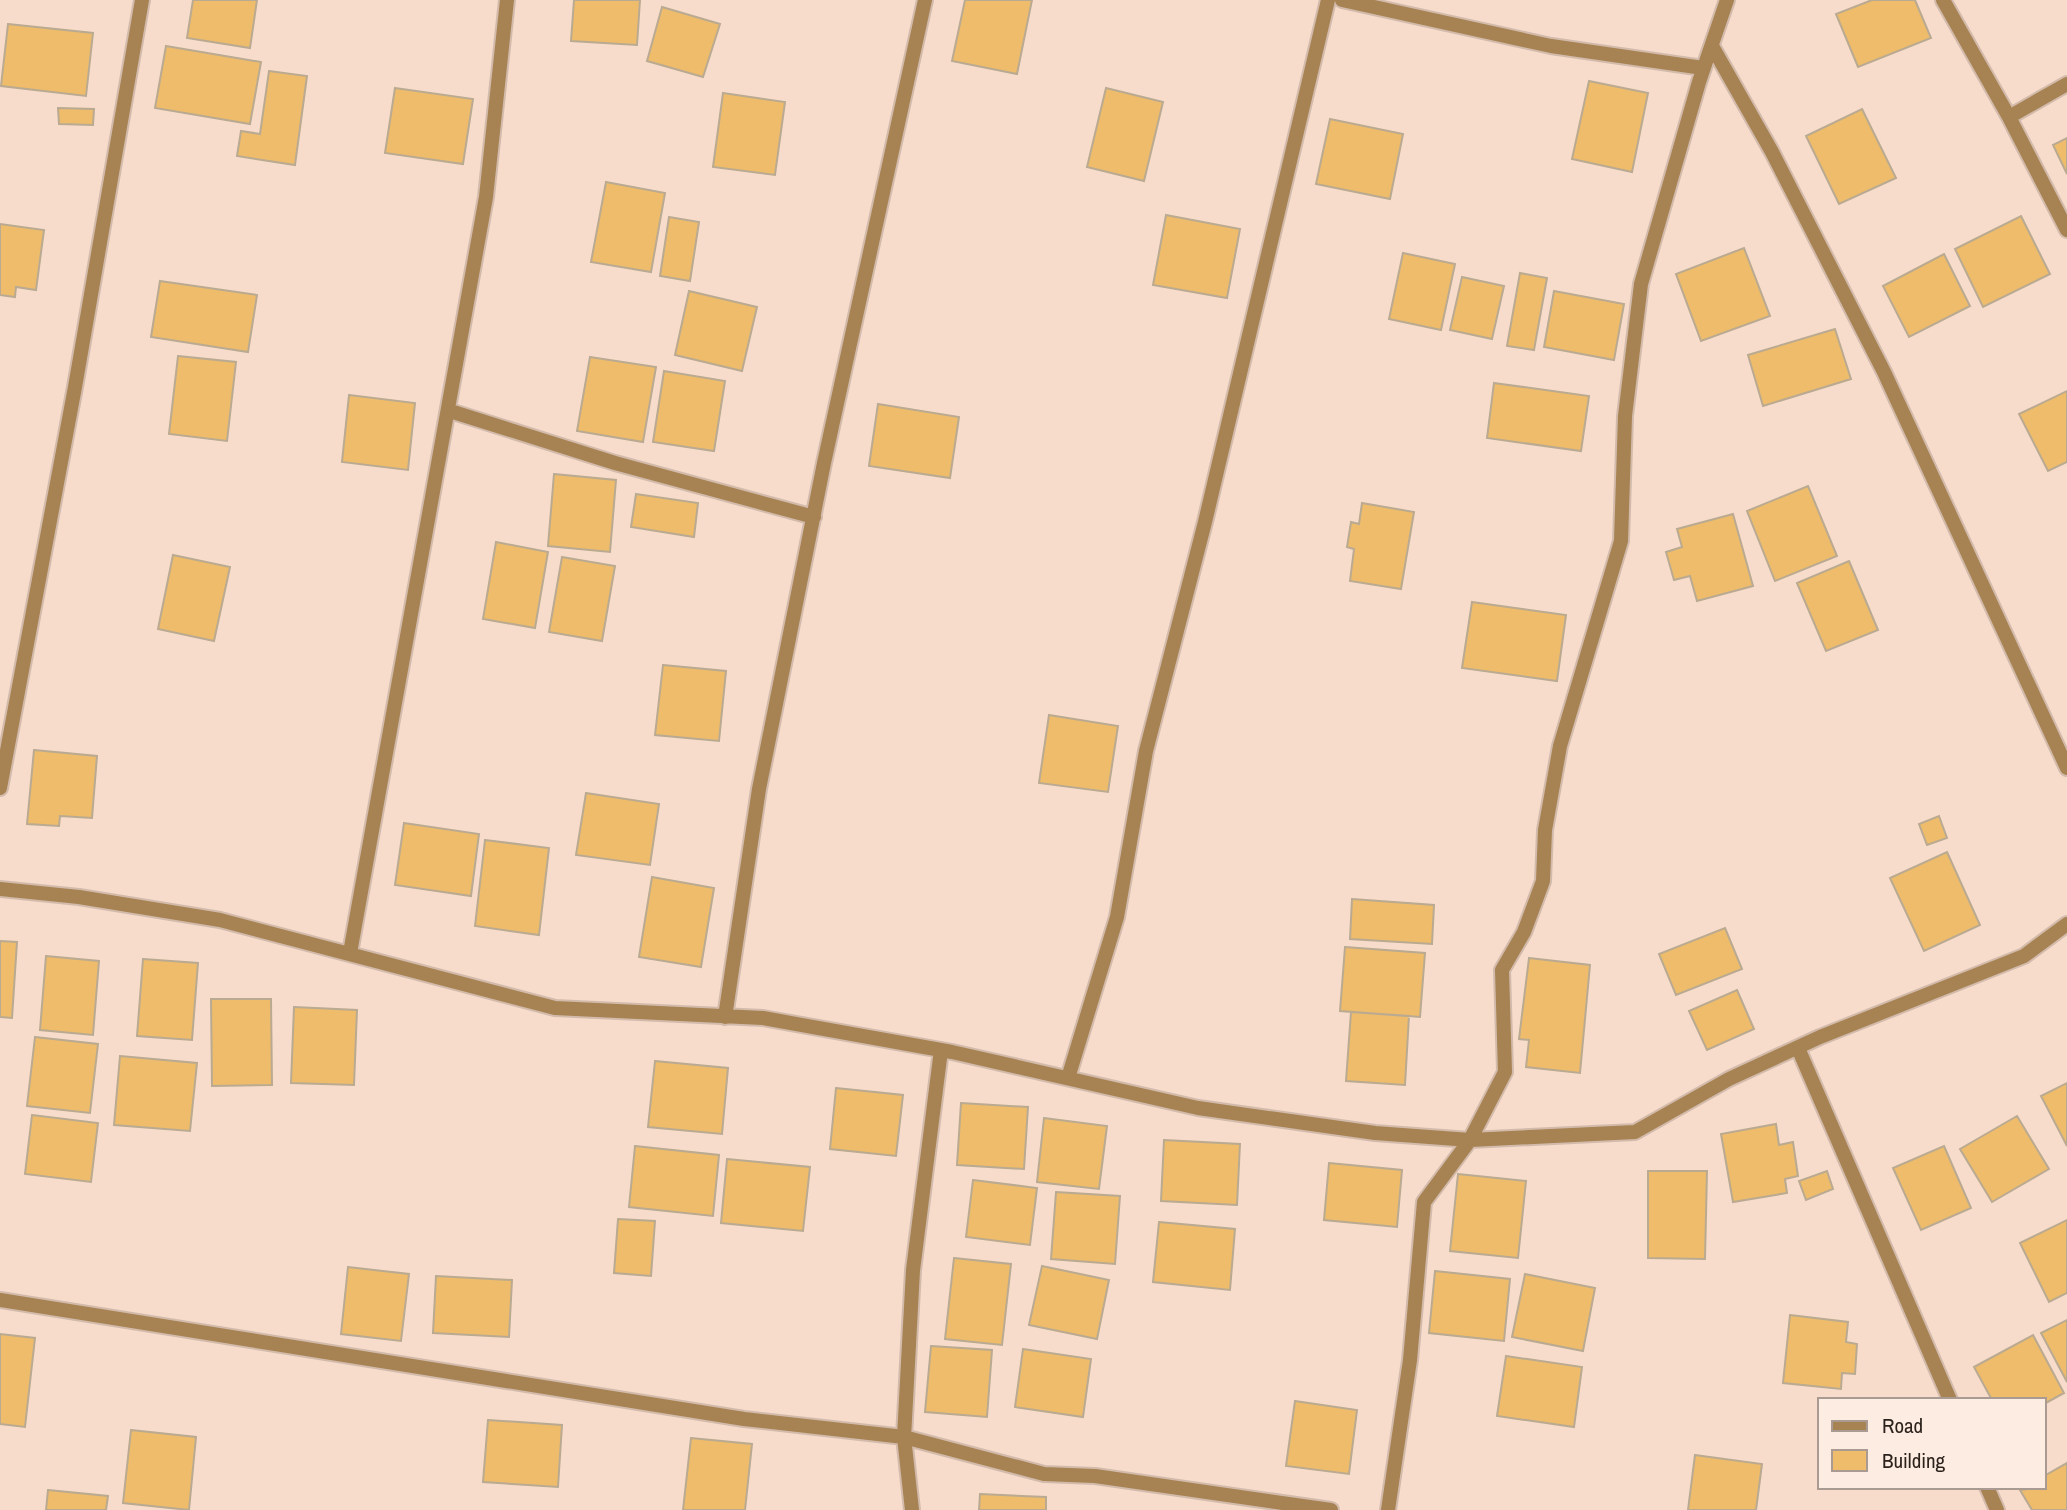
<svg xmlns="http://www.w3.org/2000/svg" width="2067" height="1510" font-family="'Archivo Narrow',sans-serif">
<rect width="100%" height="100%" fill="#f8dccb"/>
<path fill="#eebc6a" stroke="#baaa91" stroke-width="2" d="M193,0H257L250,48L187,38Z
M574,0H640L637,45L571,41Z
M965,0H1032L1017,74L952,61Z
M1872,0H1915L1931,38L1858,67L1836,14Z
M662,7L720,24L703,77L647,61Z
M8,24L93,33L86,96L1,86Z
M166,46L261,62L250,124L155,108Z
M269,71L307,76L295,165L237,156L241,131L260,134Z
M1589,81L1648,93L1632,172L1572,159Z
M395,88L473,99L463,164L385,153Z
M1106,88L1163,102L1144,181L1087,167Z
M723,93L785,102L775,175L713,167Z
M58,108L94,109L93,125L59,124Z
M1862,109L1896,178L1839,204L1806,136Z
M1330,119L1403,134L1390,199L1316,184Z
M2067,138V174L2053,145Z
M606,182L665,193L651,272L591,262Z
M1166,215L1240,229L1227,298L1153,285Z
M2021,216L2050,274L1983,307L1955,249Z
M669,217L699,222L690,281L660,276Z
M0,224L44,230L36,290L16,287L15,297L0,295Z
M1744,248L1770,316L1701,341L1676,274Z
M1403,253L1455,264L1441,330L1389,319Z
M1944,254L1970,306L1909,337L1883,286Z
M1520,273L1547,278L1534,350L1507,346Z
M1462,277L1504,286L1492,339L1450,330Z
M160,281L257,295L248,352L151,337Z
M689,291L757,307L742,371L675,355Z
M1554,291L1624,304L1614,360L1544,347Z
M1835,329L1851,379L1763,406L1748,355Z
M178,356L236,362L227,441L169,434Z
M590,357L656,367L643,442L577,431Z
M664,371L725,381L714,451L653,442Z
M1494,383L1589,396L1581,451L1487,438Z
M2067,391V462L2048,471L2019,414Z
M349,395L415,403L408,470L342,462Z
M878,404L959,417L950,478L869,466Z
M554,474L616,480L610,552L548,546Z
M1808,486L1837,556L1775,581L1747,511Z
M636,494L698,503L694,537L631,527Z
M1362,503L1414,512L1401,589L1350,581L1354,549L1347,547L1351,522L1359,524Z
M1733,514L1753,586L1697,601L1690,576L1674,580L1666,552L1682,547L1677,529Z
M496,542L548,552L535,628L483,619Z
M173,555L230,567L214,641L158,629Z
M562,557L615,566L602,641L549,632Z
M1849,561L1878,630L1826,651L1797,583Z
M1472,602L1566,615L1557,681L1462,668Z
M663,665L726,671L719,741L655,735Z
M1049,715L1118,726L1108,792L1039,783Z
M34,750L97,756L92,818L60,816L59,826L27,824Z
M586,793L659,804L650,865L576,855Z
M1939,816L1947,838L1927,845L1919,824Z
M404,823L479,834L471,896L395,885Z
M485,840L549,848L539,935L475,926Z
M1947,852L1980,925L1924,951L1890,878Z
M652,877L714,888L701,967L639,957Z
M1352,899L1434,905L1432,944L1350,939Z
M1725,928L1742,969L1676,995L1659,954Z
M0,941L17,942L12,1018L0,1017Z
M1345,947L1425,953L1420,1017L1340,1011Z
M46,956L99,961L93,1035L40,1030Z
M1529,958L1590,965L1580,1073L1526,1067L1529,1040L1519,1039Z
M143,959L198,963L192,1040L137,1036Z
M1737,990L1754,1029L1707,1050L1689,1011Z
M211,999H271L272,1085L212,1086Z
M294,1007L357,1010L354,1085L291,1083Z
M1351,1012L1409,1016L1405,1085L1346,1081Z
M35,1037L98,1044L90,1113L27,1106Z
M120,1056L197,1063L190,1131L114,1125Z
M655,1061L728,1068L722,1134L648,1127Z
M2067,1083V1146L2041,1096Z
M836,1088L903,1095L896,1156L830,1149Z
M961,1103L1028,1107L1024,1169L957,1165Z
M32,1115L98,1123L91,1182L25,1174Z
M2017,1116L2049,1169L1992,1202L1960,1149Z
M1044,1118L1107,1126L1099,1189L1037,1182Z
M1776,1124L1779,1145L1793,1142L1798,1176L1785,1179L1787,1193L1733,1202L1721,1134Z
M1164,1140L1240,1144L1237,1205L1161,1201Z
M635,1146L719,1155L713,1216L629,1207Z
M1944,1146L1971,1208L1921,1230L1893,1168Z
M727,1159L810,1167L803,1231L721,1223Z
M1329,1163L1402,1170L1397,1227L1324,1220Z
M1648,1171H1707L1705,1259L1648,1258Z
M1827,1171L1833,1189L1806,1200L1799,1181Z
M1458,1174L1526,1181L1518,1258L1450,1251Z
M973,1180L1037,1188L1030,1245L966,1237Z
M1056,1192L1120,1196L1115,1264L1051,1259Z
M618,1219L655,1221L651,1276L614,1273Z
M2067,1220V1293L2049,1302L2020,1243Z
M1159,1222L1235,1229L1230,1290L1153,1282Z
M954,1258L1011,1264L1002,1345L945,1339Z
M1042,1266L1109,1280L1097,1339L1029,1325Z
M348,1267L409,1274L401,1341L341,1334Z
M1435,1271L1510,1279L1504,1341L1429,1333Z
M1525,1274L1595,1288L1583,1351L1512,1337Z
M436,1276L512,1280L509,1337L433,1333Z
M1790,1315L1848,1322L1846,1342L1857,1344L1855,1374L1842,1373L1841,1389L1783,1383Z
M2067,1320V1382L2041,1333Z
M0,1334L35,1338L25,1427L0,1424Z
M2033,1335L2064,1393L2044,1404V1400H1992L1974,1367Z
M931,1346L992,1350L987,1417L925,1412Z
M1023,1349L1091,1359L1083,1417L1015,1407Z
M1506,1356L1582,1367L1574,1427L1497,1416Z
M1295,1401L1357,1410L1349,1474L1286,1466Z
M488,1420L562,1425L558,1487L483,1482Z
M131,1430L196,1437L189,1510L123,1503Z
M691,1438L752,1444L745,1510H683Z
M1695,1455L1762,1464L1756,1510H1688Z
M2067,1463V1510H2032L2020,1490L2044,1487V1476Z
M48,1490L108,1496L106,1510H46Z
M980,1494L1046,1497V1510H979Z"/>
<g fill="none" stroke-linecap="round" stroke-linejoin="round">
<g stroke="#d3bbac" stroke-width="18">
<path id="minor" d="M1342,0L1551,46L1703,68
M1943,0L2009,117L2067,230
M1712,46L1772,152L1884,372L2067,768
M2009,117L2067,84
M450,411L615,463L814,517
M0,788L75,387L142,0
M0,889L79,897L220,920L555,1008L763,1018L952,1052L1198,1108L1375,1133L1470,1140L1635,1132L1729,1079L1820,1037L2024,956L2067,924
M350,953L486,197L507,0
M725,1017L759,789L824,463L925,0
M1798,1048L1950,1400
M1068,1078L1117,917L1146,751L1205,522L1328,0
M0,1300L744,1419L904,1437L1044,1474L1095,1476L1331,1510
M1987,1487L1997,1510
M912,1510L904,1437L913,1270L941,1050
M1388,1510L1410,1360L1424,1202L1470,1140L1505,1072L1502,970L1524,932L1543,881L1545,830L1560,746L1621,541L1625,416L1641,284L1699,82L1727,0"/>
</g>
<use href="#minor" stroke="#a78252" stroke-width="14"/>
</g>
<rect x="1818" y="1398" width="228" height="91" fill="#fdece1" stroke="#a99b92" stroke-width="2"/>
<rect x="1832" y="1421" width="35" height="10" fill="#a78252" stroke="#a99b92" stroke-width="2"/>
<text x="1882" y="1433" font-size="21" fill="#2c221c">Road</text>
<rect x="1832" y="1450" width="35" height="21" fill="#eebc6a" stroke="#a99b92" stroke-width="2"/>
<text x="1882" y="1468" font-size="21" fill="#2c221c">Building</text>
</svg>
